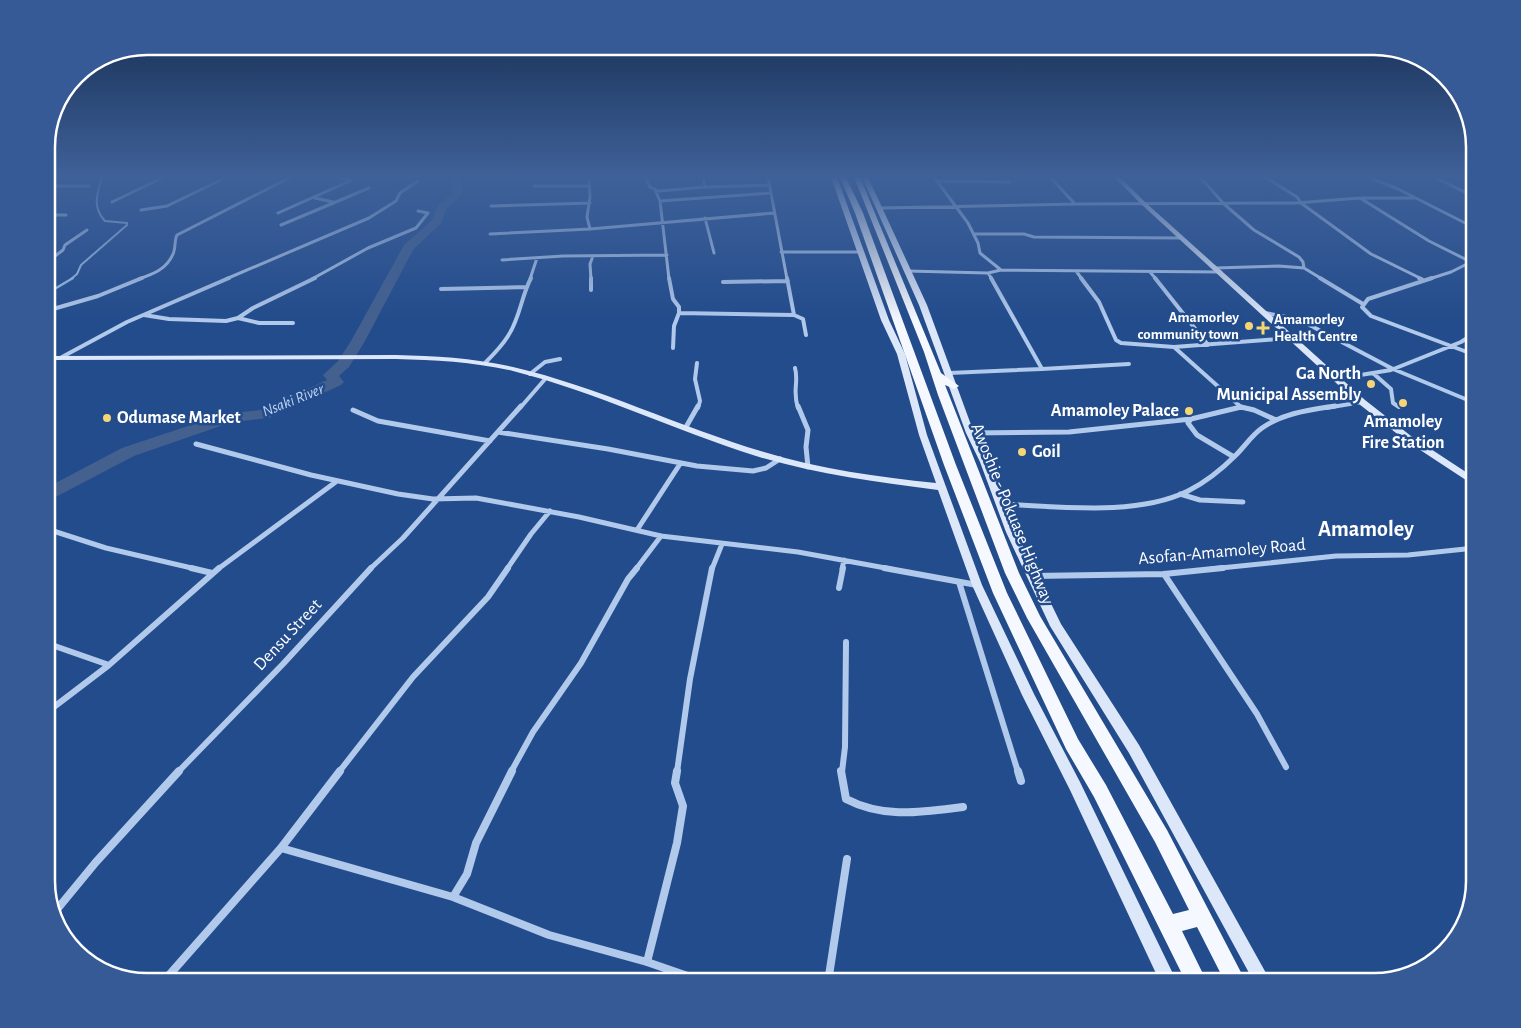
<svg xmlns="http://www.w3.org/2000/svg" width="1521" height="1028" font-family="'Alegreya Sans',sans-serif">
<rect width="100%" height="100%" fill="#234c8c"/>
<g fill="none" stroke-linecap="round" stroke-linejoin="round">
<path stroke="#a5c3ec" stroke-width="2" d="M71,279L77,274L81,265L127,225V223L105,221C92,207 97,194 102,177"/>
<path stroke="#a5c3ec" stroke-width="2.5" d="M46,294L73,278"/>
<path fill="#43608e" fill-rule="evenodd" d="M451,177H461L462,195L447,208L441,223L413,250L365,341L349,367L339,376L344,382L341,385L269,418L232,422L134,456L46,502V488L122,448L224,414L260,410L327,380L323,375L338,361L351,341L404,245L432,220L438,205L452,194Z"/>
<path stroke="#b1c9eb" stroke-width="3" d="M589,177L590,197L587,217L590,229
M645,177L650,187L659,191L705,187L770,185
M703,177L705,187
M768,177L787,279
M934,177L968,223L978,243L980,253L1001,270
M1050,177L1075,204
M1200,177L1224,204L1254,230L1299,257L1303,262L1304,268
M1265,177L1297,197L1301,203L1371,254L1422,279
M1368,177L1396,188L1475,228
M1434,177L1475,197
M936,181L1010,182
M46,186H89
M534,186H589
M655,190L660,201L669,279
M315,198L333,202
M1361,198H1415
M660,201L771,193
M112,202L164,177
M491,206L590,203
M880,208L1075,204L1295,203L1360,198L1429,241L1471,262
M141,210L167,206L227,177
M278,213L352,180L335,177
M46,215H66
M705,218L714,253
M281,225L369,188
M490,234L590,229L774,213
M974,234H1024L1034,237L1182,238
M781,252H862
M502,260L563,256L667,255
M46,263L63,250L65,245L87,230
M1215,268L1279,266L1304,268L1322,279
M908,271L988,273L1001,270L1221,272
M1076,271L1082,279
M1150,272L1156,279
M988,273L992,279
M139,279C153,274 167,269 173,254C176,248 174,241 177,235L291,177
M226,279L369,218L396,201L400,193L418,181
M312,279L368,248L416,228L428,213L418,211
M530,279L537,258
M591,279L590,264L593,256
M1429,279L1451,272L1475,260"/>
<path stroke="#b1c9eb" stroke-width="4" d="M591,278V290
M669,278L673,299L679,307V313L674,326L673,348
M787,278L794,315L803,319L806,335
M1081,278L1099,302L1116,340L1121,343L1174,347L1292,338
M1155,278L1208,345
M1320,278L1363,304
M1419,278L1423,280
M1432,278L1368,299L1362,307L1371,316L1475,355
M723,282L788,281
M441,289L526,287
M46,311L98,296L142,278
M679,313L794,315
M1265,313L1298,319L1393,369L1475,403
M144,315L169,319L226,321L238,318L253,308L315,278
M238,318L259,323H293
M1174,347L1241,407
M62,357L127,322L229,278
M485,363C493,355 502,346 508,336C520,318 521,297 531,278
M697,363L695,379L700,401L698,408
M795,368C799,382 792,391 798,408
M1042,369L1129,364
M949,373L1042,369L991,278
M530,374L545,362L560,359
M1374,374L1391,389L1393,403L1399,407
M1336,379L1391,370L1461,342L1475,333
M520,408L546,378
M1239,408H1243
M1326,408L1362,402"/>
<path stroke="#b1c9eb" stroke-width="5" d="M798,406L808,430L806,447L808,467
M353,410L378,421L490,441
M686,427L698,406
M498,432L608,449L697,466L753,471L766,468L780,459
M970,433L1069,432L1191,419
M196,444L311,475L398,494L433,499L476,498L579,517L661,536L798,552L891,569
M1234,457L1197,435L1188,423L1191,419L1241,407L1254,410L1276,420
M1180,494L1200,500L1243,502
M1000,504C1057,506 1135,517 1188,491C1206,482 1222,469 1236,455C1245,446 1252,435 1262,428C1283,413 1310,410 1335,406
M47,529L106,548L196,569
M637,530L680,464
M218,569L337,481
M370,569L403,538L521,406
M507,569L531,534L550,511
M636,569L661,536
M712,569L722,544
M842,569L844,560
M1211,569L1336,556L1408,555L1475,548"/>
<path stroke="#b1c9eb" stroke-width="6" d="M191,568L212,573
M884,568L977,585
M1164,574L1257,714L1286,767
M1032,576L1164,574L1223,568
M959,582L1018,772
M839,588L843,568
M46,643L109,665
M46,713L109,665L219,568
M178,772L283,664L371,568
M339,772L413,677L488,597L508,568
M511,772L533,732L581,663L628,579L637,568
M677,772L690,679L712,568
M842,772L845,747L846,642"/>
<path stroke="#b1c9eb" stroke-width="8" d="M841,771L846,799C884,819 922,812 963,807
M1018,771L1021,781
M281,848L453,897L549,935L647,962L705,982
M453,897L467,874L476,843L512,771
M54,913L96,862L179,771
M647,962L677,843L683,806L675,783L677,771
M163,982L281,848L340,771
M828,982L847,859"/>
<path fill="#dce7f9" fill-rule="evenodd" d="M831,177H837L889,320L905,354L927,435L982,585L1034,694L1080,782L1177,982H1160L1070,790L1022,695L972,585L938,490C876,482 815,474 756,456C674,430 596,392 513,371C475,362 435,360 396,359L46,360V356L396,355C435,356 474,358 513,367C599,387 679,427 764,452C820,469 878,477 936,483L919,435L897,354L881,320Z
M862,177H868L927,305L974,433L990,462L1016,532L1061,624L1139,745L1271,982H1254L1129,753L1050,626L1006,532L980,462L966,433L919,305Z
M1114,177H1120L1145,202L1365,400L1411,436L1475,478V486L1405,440L1359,404L1141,204Z"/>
<path fill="#f5f8fe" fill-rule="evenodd" d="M840,177H846L863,213L956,465L1007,593L1078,739L1106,785L1173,914L1189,910L1155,842L1027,618L1005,573L938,395L924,352L854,177H860L941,373L959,386L954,389L945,385L1019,573L1040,616L1167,830L1246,982H1225L1197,927L1182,931L1207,982H1186L1094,797L1066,749L993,593L944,465L855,213Z"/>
</g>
<linearGradient id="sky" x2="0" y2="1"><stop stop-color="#132a4d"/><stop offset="0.55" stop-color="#3f6199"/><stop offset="1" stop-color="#3f6199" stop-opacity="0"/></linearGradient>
<rect width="1521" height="321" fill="url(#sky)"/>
<g fill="#f6d674" stroke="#234c8c" stroke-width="2">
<circle cx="1249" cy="326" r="5"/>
<path d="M1260.5 320.5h5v5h5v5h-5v5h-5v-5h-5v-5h5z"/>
<circle cx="1371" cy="384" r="5"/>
<circle cx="1403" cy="403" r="5"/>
<circle cx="1189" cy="411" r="5"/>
<circle cx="107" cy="418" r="5"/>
<circle cx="1022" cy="452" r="5"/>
</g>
<g text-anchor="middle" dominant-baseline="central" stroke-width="5" stroke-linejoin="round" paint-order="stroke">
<g font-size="15" font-weight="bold" fill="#fff" stroke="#234c8c" text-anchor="end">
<text x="1239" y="317">Amamorley<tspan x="1239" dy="17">community town</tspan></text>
<text x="1274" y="319" text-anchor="start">Amamorley<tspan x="1274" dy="17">Health Centre</tspan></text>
</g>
<g font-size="16" font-style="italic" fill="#bdd3f2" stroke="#234c8c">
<text transform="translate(293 400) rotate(-22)">Nsaki River</text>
</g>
<g font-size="18" font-weight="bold" fill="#fff" stroke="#234c8c" text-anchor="end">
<text x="1361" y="374">Ga North<tspan x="1361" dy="21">Municipal Assembly</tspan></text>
<text x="1179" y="411">Amamoley Palace</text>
<text x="117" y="418" text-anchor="start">Odumase Market</text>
<text x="1403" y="422" text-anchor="middle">Amamoley<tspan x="1403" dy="21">Fire Station</tspan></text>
<text x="1032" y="452" text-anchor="start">Goil</text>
</g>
<g font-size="18" fill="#fff" stroke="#234c8c">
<text transform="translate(1012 514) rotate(68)">Awoshie - Pokuase Highway</text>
<text transform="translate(1222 552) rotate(-5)">Asofan-Amamoley Road</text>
<text transform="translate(288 635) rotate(-47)">Densu Street</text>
</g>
<g font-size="22" font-weight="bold" fill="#fff" stroke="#234c8c">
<text x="1366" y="529">Amamoley</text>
</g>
</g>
<path d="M0 0H1521V1028H0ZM147 55H1374A92 92 0 0 1 1466 147V881A92 92 0 0 1 1374 973H147A92 92 0 0 1 55 881V147A92 92 0 0 1 147 55Z" fill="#355a95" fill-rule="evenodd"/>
<path fill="none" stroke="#fff" stroke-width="2.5" d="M147 55H1374A92 92 0 0 1 1466 147V881A92 92 0 0 1 1374 973H147A92 92 0 0 1 55 881V147A92 92 0 0 1 147 55Z"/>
</svg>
